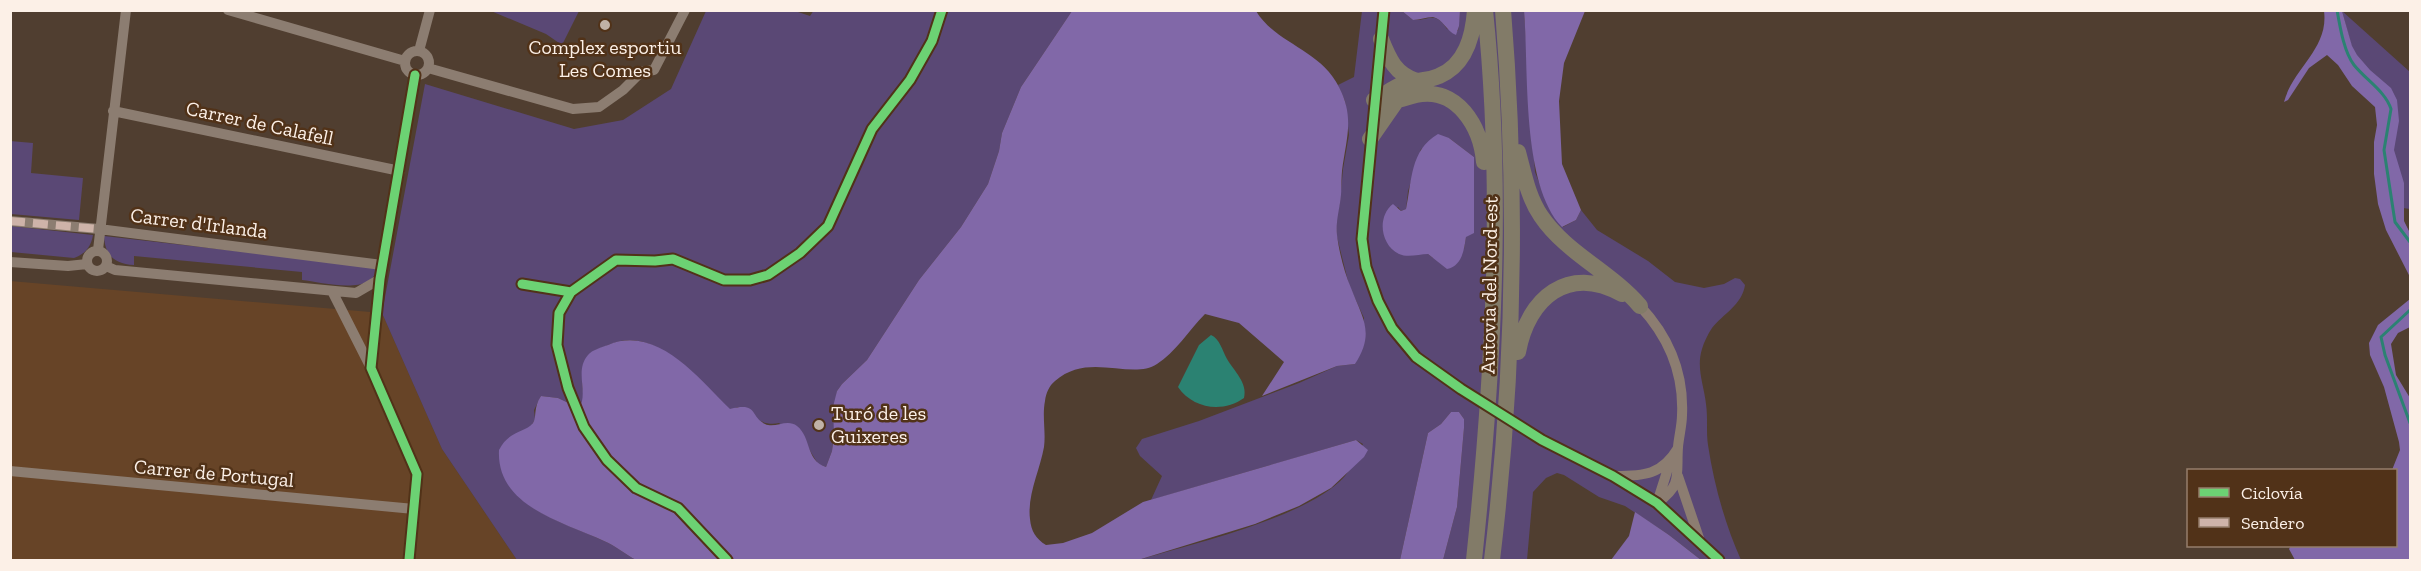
<svg xmlns="http://www.w3.org/2000/svg" width="2421" height="571" font-family="'Zilla Slab',serif">
<rect width="100%" height="100%" fill="#503e30"/>
<path fill="#674427" d="M10,281L382,313L442,449L517,560H11Z"/>
<path fill="#5a4875" fill-rule="evenodd" d="M814,10L1072,11L1021,87L1002,133L999,151L988,184L961,227L919,280L867,360L842,384L837,391L832,451L826,467L818,464L809,449L779,423C763,427 751,415 738,407L730,410C705,385 665,338 627,340C616,341 606,346 596,350L582,383L584,401L579,408L558,398L541,396L534,410L535,419L504,476C524,514 568,524 604,541C616,546 625,554 636,560H517L442,449L382,313L425,84L574,129L623,120L671,89L706,11H795L810,16Z
M491,11H579L562,45L546,34Z
M1362,11H1402L1413,20C1429,21 1435,10 1447,29L1458,31L1460,11H1524L1535,172L1549,208L1563,227L1576,220L1581,210L1597,230L1648,261L1675,282L1704,288L1724,284L1735,278L1740,279L1745,285C1742,305 1723,314 1712,328C1708,334 1704,342 1702,349C1696,368 1704,385 1706,404C1708,418 1706,432 1708,445C1714,485 1725,524 1741,560H1701L1669,535L1625,506L1599,497L1564,475L1557,473L1546,478L1533,492L1527,560H1443L1457,507L1464,428V419L1459,412H1451L1441,424L1428,433L1400,560H1138C1192,544 1309,517 1345,476C1352,467 1358,454 1363,444L1356,440L1151,500L1162,476L1140,456L1136,448L1142,439L1199,421L1299,383L1337,366L1355,364L1364,318L1349,285L1337,237L1336,219L1340,202L1343,169L1349,135L1345,101L1338,85L1354,77ZM1449,138L1474,157V190L1464,249L1433,258L1428,254H1423L1383,231L1384,218L1398,207L1401,211L1406,209L1408,191L1421,149Z
M2342,11L2410,72V209L2403,208L2389,152L2395,119L2354,55Z
M10,141L33,143L31,173L83,178L79,220L11,214Z
M11,226L93,235C91,247 85,254 74,258L11,252Z
M104,236L377,267C374,297 322,282 302,280V272L134,256V265C114,264 105,255 104,236Z"/>
<path fill="#8168a8" d="M1072,11H1256C1276,44 1320,49 1339,87C1355,118 1346,139 1342,171C1341,182 1342,193 1340,203C1338,215 1336,223 1337,235C1339,251 1344,272 1351,288C1363,319 1375,333 1355,364L1337,366L1262,396L1284,362L1239,323L1205,314C1189,330 1175,353 1157,364C1131,381 1089,351 1055,381C1049,386 1046,393 1045,401C1042,416 1046,432 1044,447C1040,470 1027,495 1030,519C1031,531 1036,539 1046,545L1063,543L1092,533L1143,502L1356,440L1368,450L1364,457L1331,488L1299,506L1255,524L1138,560H636C625,554 616,546 604,541C564,522 496,507 499,450C509,430 525,433 533,423C537,417 533,408 541,396L558,398L579,408C589,393 574,371 588,355C592,350 602,347 608,345C657,324 699,379 730,409C759,402 749,416 765,424C775,429 787,418 797,426C812,438 805,460 826,467L832,451L834,435L833,407L837,391L842,384L867,360L919,280L961,227L988,184L999,151L1002,133L1021,87Z
M1402,11H1460L1459,26L1456,35C1446,31 1443,19 1433,17C1426,17 1420,20 1413,20Z
M1524,11H1585L1564,63L1559,101L1562,164L1581,210L1576,220L1562,227C1521,184 1529,70 1524,11Z
M2324,11H2342L2352,46L2357,55L2370,70L2391,88L2397,100L2399,121L2394,150L2404,183V221L2410,233V277L2386,230L2378,204L2374,174V142L2377,125L2375,107L2352,86L2338,65L2327,55L2309,68L2288,100L2284,102C2293,68 2329,49 2324,11Z
M1438,134L1449,138L1474,157V233L1466,237C1464,250 1462,266 1447,269L1428,254C1419,254 1408,258 1399,254C1380,245 1377,216 1393,204L1401,211L1406,209C1412,181 1410,150 1438,134Z
M2410,299V327L2398,333L2391,344L2396,375L2410,398V560H2295L2289,549L2291,546H2396V470H2392L2400,450L2399,442L2384,387L2370,355L2369,343L2378,325Z
M1451,412H1459L1464,419V428L1457,507L1443,560H1400L1428,433L1441,424Z
M1635,512L1669,535L1701,560H1627L1626,559L1611,560L1629,536Z"/>
<path fill="#2b8272" d="M1211,335C1220,339 1222,350 1227,359C1234,371 1248,383 1244,398C1223,413 1193,409 1178,387L1199,345Z"/>
<g fill="none" stroke-linecap="round" stroke-linejoin="round">
<path stroke="#2b8272" stroke-width="3" d="M2337,10C2340,27 2344,52 2354,65C2366,80 2385,91 2391,109L2384,150L2395,222L2410,242
M2410,310L2381,337L2385,355L2410,423"/>
<path stroke="#8c7d71" stroke-width="10" d="M228,10L405,61
M1384,10L1362,239L1366,267L1378,301L1392,328L1416,357L1461,389L1542,440L1613,476L1657,503L1719,560
M405 63a12 12 0 1 1 24 0a12 12 0 1 1-24 0Z
M419,51L430,10
M428,68L573,109L599,107L623,90L641,72L654,70L685,10
M113,111L400,171
M10,221L99,229L382,265
M98,250L126,10
M87 261a10 10 0 1 1 20 0a10 10 0 1 1-20 0Z
M10,262L68,266L87,264
M106,266L115,270L356,293L380,279
M332,291L371,368
M1640,306C1668,336 1684,373 1682,415C1682,425 1679,436 1678,447C1676,474 1683,485 1657,503
M10,471L414,509
M1615,476C1644,476 1662,475 1678,448
M1678,476L1699,538
M1657,503L1670,462
M409,560L417,474L371,368L380,279L415,75"/>
<path stroke="#827b68" stroke-width="16" d="M1381,39C1389,59 1395,74 1417,81
M1374,100C1391,104 1400,99 1416,95C1457,86 1481,127 1484,162
M1374,100C1384,95 1393,88 1403,84C1415,80 1428,81 1439,76C1466,65 1473,36 1475,10
M1370,139L1395,103
M1518,152C1524,174 1528,197 1541,216C1566,253 1611,272 1640,306
M1518,352C1528,298 1568,264 1622,294
M1474,560C1493,379 1504,193 1485,10
M1492,560C1514,378 1518,194 1503,10"/>
<path stroke="#ceb3a9" stroke-width="8" stroke-dasharray="15 8" stroke-linecap="butt" d="M10,221L99,229"/>
<g stroke="#513218" stroke-width="13">
<path id="cycleway" d="M1384,10L1362,239L1366,267L1378,301L1392,328L1416,357L1461,389L1542,440L1613,476L1657,503L1719,560
M522,284L571,292L616,260L655,261L673,259L724,280H750L768,275L800,253L828,226L872,129L910,80L932,41L942,10
M571,292L559,313L557,345L568,388L584,427L607,460L636,488L678,508L727,560
M409,560L417,474L371,368L380,279L415,75"/>
</g>
<use href="#cycleway" stroke="#6cd273" stroke-width="9"/>
</g>
<g fill="#c0b2a7" stroke="#513218" stroke-width="2">
<circle cx="605" cy="25" r="6"/>
<circle cx="819" cy="425" r="6"/>
</g>
<g text-anchor="middle" dominant-baseline="central" stroke-width="5" stroke-linejoin="round" paint-order="stroke">
<g font-size="20" fill="#fcf0e7" stroke="#513218">
<text x="605" y="47">Complex esportiu<tspan x="605" dy="23">Les Comes</tspan></text>
<text x="831" y="413" text-anchor="start">Turó de les<tspan x="831" dy="23">Guixeres</tspan></text>
</g>
<g font-size="20" fill="#fcf0e7" stroke="#513218">
<text transform="translate(260 123) rotate(12)">Carrer de Calafell</text>
<text transform="translate(199 223) rotate(7)">Carrer d'Irlanda</text>
<text transform="translate(1489 285) rotate(-89)">Autovia del Nord-est</text>
<text transform="translate(214 473) rotate(5)">Carrer de Portugal</text>
</g>
</g>
<rect width="2421" height="571" fill="none" stroke="#fcf0e7" stroke-width="24"/>
<rect x="2187" y="469" width="210" height="78" fill="#513218" stroke="#957e6b" stroke-width="1.5"/>
<rect x="2199" y="488" width="30" height="9" fill="#6cd273" stroke="#957e6b" stroke-width="1.5"/>
<text x="2241" y="499" font-size="18" fill="#fcf0e7">Ciclovía</text>
<rect x="2199" y="518" width="30" height="9" fill="#ceb3a9" stroke="#957e6b" stroke-width="1.5"/>
<text x="2241" y="529" font-size="18" fill="#fcf0e7">Sendero</text>
</svg>
